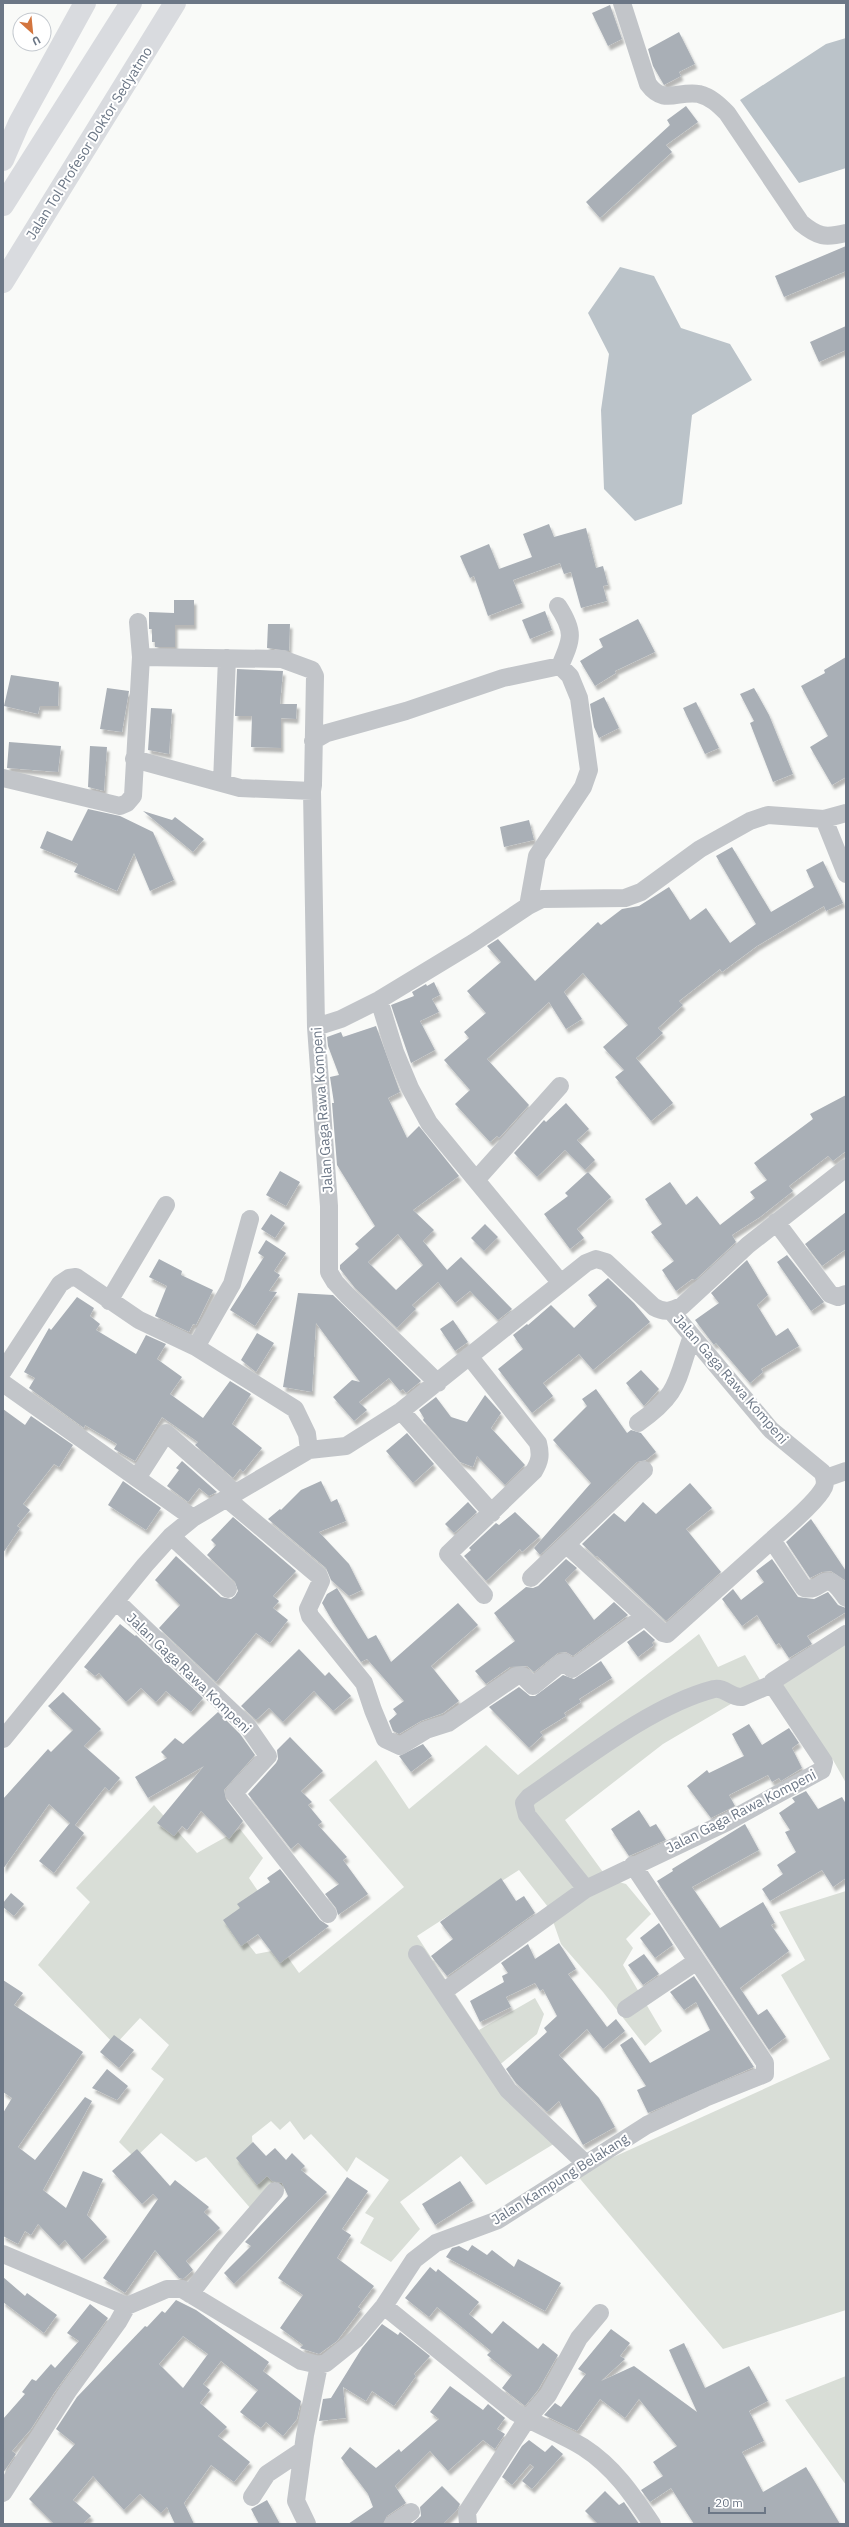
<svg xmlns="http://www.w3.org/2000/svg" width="849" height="2527" font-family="'IBM Plex Sans',sans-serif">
<defs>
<filter id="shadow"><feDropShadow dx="2.5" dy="4.5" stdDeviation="1" flood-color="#0004"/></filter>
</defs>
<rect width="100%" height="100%" fill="#f9faf8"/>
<path fill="#d9ded7" d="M699,1634L718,1667L745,1655L763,1685L663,1744L565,1820L608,1879L626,1884L651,1914L626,1939L633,1948L623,1965L662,2031L645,2046L603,1992L561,1944L548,1907L519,1870L417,1936L479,2030L535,1998L544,2014L537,2034L497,2067L557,2142L486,2185L461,2156L400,2202L420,2229L391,2262L360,2243L374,2218L365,2213L389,2180L356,2157L347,2172L311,2134L304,2140L290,2121L280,2130L271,2121L252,2136C252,2161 269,2172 286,2187L257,2216L206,2157L196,2162L161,2133L135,2158L119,2142L164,2079L151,2069L169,2045L140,2018L115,2045L38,1965L90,1902L76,1888L154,1805L197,1853L240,1829L263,1858L249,1878L264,1900L234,1926L256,1954L282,1949L299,1973L404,1887L329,1800L376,1760L409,1809L486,1745L518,1775Z
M846,1639V1783L833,1760L777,1686Z
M846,1891V2310L723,2349L576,2174L830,2059L781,1975L805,1960L779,1912Z
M846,2376V2485L785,2400Z"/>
<path fill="#bbc3c9" d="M846,38V168L799,183L740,100L826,44Z
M620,267L654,276L681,328L730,344L752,380L692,415L682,504L635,521L604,489L601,410L609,354L588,313Z"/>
<path fill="#a9afb6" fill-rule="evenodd" filter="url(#shadow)" d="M610,5L622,39L608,46L592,13Z
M679,32L695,64L679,72L681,76L664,85L653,66L648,49Z
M686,106L698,122L666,145L672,152L600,218L586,202L670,125L667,120Z
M846,246V271L784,297L775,276Z
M846,326V350L819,362L810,342Z
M549,524L554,537L586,528L596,568L603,566L608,585L603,586L607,601L581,608L571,572L564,574L560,563L513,580L522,603L488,616L474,576L470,578L460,556L489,544L499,569L532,557L523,534Z
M174,600H194V625H175V647H155V642H152V629H149V612L174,613Z
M545,611L552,630L530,639L522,620Z
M638,619L655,652L615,671L616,673L595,686L580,661L603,647L599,639Z
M268,624H290L289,651L267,648Z
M846,657V777L832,785L810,747L828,736L801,686L825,673L824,670Z
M237,669L283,671L280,704H297L296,719L281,718V748L251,747L252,716H235Z
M11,675L59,682L58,706H40L38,714L4,706Z
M107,688L129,691L122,732L100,729Z
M754,688L769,715L793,774L773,782L750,723L754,721L740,694Z
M604,697L619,728L599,738L594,727L590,704Z
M696,702L719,748L705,754L683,708Z
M151,708L172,709L169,754L148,750Z
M9,742L61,746L58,772L7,768Z
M90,746L107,747L104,791L88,787Z
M88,809L120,816L153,832L174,880L150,891L134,853L117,891L74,872L78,864L40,848L47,831L72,841Z
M143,811L172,820L175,817L204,839L193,852Z
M529,820L534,840L504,847L500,827Z
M732,847L771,912L814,887L806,870L823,861L843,903L826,911L824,906L757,946L722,972L720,969L679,1001L683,1005L658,1028L663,1033L636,1058L673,1103L651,1121L615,1077L624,1070L603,1047L628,1025L583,973L564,992L582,1019L566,1029L549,1002L487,1059L529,1105L499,1138L497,1136L490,1142L455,1104L470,1090L444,1060L469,1038L464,1032L486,1013L467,991L501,962L487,946L498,939L535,981L598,922L601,925L622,909L639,906L669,887L690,920L706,908L730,943L756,924L716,856Z
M434,982L440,995L432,999L439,1012L420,1021L435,1050L411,1063L391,1005L414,996L412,992L426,984L427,986Z
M376,1026L400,1092L388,1098L407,1138L419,1126L459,1176L413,1210L434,1230L423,1241L447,1270L461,1257L512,1309L498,1320L470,1291L455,1303L438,1282L412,1305L416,1309L397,1328L355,1288L340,1269V1265L359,1248L355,1244L375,1226L337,1165L332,1103H334L330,1077L339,1075L328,1046L327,1037L341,1032L343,1037ZM398,1234L423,1265L396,1290L368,1262Z
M846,1095V1151L833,1161L828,1156L789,1186L793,1191L760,1217L732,1235L736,1242L695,1280L692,1279L676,1291L662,1270L674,1261L651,1232L662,1224L645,1199L670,1182L686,1205L697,1196L720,1225L755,1198L750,1192L767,1180L754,1163L813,1119L810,1114Z
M566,1103L589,1129L577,1140L595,1160L585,1170L565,1150L537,1177L514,1153L544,1120L546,1122Z
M280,1171L300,1182L286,1206L266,1195Z
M588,1172L611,1197L577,1229L584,1238L570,1249L544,1214L568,1196L565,1193Z
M846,1212V1249L822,1266L805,1244Z
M271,1214L285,1223L275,1238L261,1229Z
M485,1224L498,1237L484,1251L471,1238Z
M266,1240L286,1253L274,1271L280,1275L269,1291L277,1292L255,1326L230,1310L264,1257L258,1253Z
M787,1255L824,1302L811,1311L777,1262Z
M159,1259L182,1271L181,1275L213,1290L196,1325L193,1324L189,1332L155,1316L167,1286L149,1277Z
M747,1260L768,1295L757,1305L776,1336L788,1328L799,1346L761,1369L763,1372L750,1383L716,1343L714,1345L695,1320L719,1303L711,1293Z
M608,1278L634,1303L650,1322L593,1370L579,1354L543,1383L553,1396L532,1413L498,1369L523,1349L513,1335L527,1324L528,1325L551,1305L574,1328L597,1306L588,1295Z
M298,1293L333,1295L421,1381L406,1393L403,1389L400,1391L389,1378L359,1402L367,1410L354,1421L333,1397L352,1380L360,1382L316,1323L312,1392L283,1387Z
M77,1297L94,1308L90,1316L100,1324L96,1330L136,1354L146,1335L166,1344L157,1359L182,1377L170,1394L203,1418L230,1381L251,1394L232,1424L262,1448L243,1472L240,1469L233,1478L195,1445L198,1442L162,1417L135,1461L114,1449L117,1444L85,1425L84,1428L29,1388L35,1378L24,1372L49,1328L51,1330Z
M453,1320L468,1342L455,1351L440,1329Z
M257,1333L274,1343L256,1372L241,1360Z
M641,1370L659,1389L644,1406L626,1383Z
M596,1389L627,1433L631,1430L641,1433L656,1452L646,1460L637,1462L540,1555L534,1548L591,1483L553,1440L587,1406L582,1399Z
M485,1395L501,1413L491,1428L525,1465L505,1485L477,1456L473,1467L460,1462L423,1420L424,1418L419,1410L436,1397L451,1417L467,1422Z
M3,1409L25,1425L31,1416L73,1445L59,1467L54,1464L23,1504L30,1510L17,1526L20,1528L3,1553Z
M407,1433L434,1464L413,1483L386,1451Z
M182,1461L217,1492L209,1496L199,1488L188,1502L167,1486L179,1470L176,1468Z
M123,1481L161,1508L146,1530L108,1505Z
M321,1481L331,1502L337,1499L346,1521L319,1532L349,1564L362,1590L349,1596L331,1580L326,1568L268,1519L280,1509L281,1510L301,1490Z
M690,1483L712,1508L686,1529L721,1572L666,1621L597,1556L596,1557L582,1544L614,1513L625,1522L643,1502L656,1514Z
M468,1502L477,1512L454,1533L445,1524Z
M515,1512L540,1536L522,1552L520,1549L486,1581L464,1556L471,1550L469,1548L496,1523L499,1525Z
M233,1517L296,1571L273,1596L279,1601L273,1608L288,1620L270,1643L256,1633L216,1682L159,1628L180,1605L155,1580L176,1556L221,1597L231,1599L235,1596L238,1591L235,1582L207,1555L216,1545L211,1540Z
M811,1519L846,1571V1581L831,1571L822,1572L810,1578L786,1542Z
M566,1559L577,1568L565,1580L594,1620L614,1602L628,1615L573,1656L566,1652L558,1653L534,1672L527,1666L510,1667L486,1684L475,1671L515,1641L494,1613L526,1587L533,1588L538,1586Z
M772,1559L798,1597L814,1599L828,1592L838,1605L846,1608V1612L807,1636L812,1644L789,1658L779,1643L776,1645L757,1615L742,1626L722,1599L733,1589L741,1600L764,1582L756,1571Z
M337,1588L368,1639L376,1635L391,1662L458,1603L478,1625L431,1666L459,1701L443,1713L421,1721L399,1734L393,1731L389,1721L397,1714L393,1709L404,1701L367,1659L361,1662L333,1622L322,1603L327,1594Z
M120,1624L135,1636L136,1635L203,1698L191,1712L166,1691L156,1702L141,1688L126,1702L99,1673L95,1676L84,1667Z
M644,1630L655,1640L652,1643L654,1645L638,1657L627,1642Z
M299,1649L325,1676L329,1672L351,1696L333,1711L314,1691L283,1722L269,1708L256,1720L241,1706Z
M601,1661L612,1678L579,1699L581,1702L564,1713L566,1716L540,1732L543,1735L529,1748L489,1707L519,1687L530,1696H535L563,1675L574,1679Z
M63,1692L101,1729L84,1746L120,1778L109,1791L105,1787L75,1825L84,1833L54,1873L39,1861L70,1823L49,1804L3,1869V1799L48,1749L51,1752L73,1730L48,1706Z
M218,1712L240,1734L255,1755L224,1790L226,1799L243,1821L229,1839L201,1811L187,1830L182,1826L174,1836L157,1823L204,1766L148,1798L135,1777L167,1758L161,1752L175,1738L183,1744Z
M749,1724L762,1745L789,1728L799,1743L792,1748L802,1768L781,1781L779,1778L772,1782L768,1775L729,1795L735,1806L711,1818L687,1786L707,1770L709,1773L744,1756L732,1734Z
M290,1737L323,1771L301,1791L312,1802L308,1805L322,1822L318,1825L347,1857L343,1860L368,1894L338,1915L336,1908L325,1894L339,1884L298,1843L291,1849L248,1794L276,1763L278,1759L277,1750Z
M423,1744L432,1756L411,1772L399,1756Z
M806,1791L818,1809L842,1797L846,1804V1878L833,1887L822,1870L770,1901L762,1889L783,1874L777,1865L796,1852L785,1832L790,1830L779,1813L795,1802L792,1798Z
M639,1810L650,1827L656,1824L666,1840L629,1856L611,1829Z
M745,1824L759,1850L692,1887L720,1928L763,1902L775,1923L771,1925L789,1951L740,1988L758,2015L767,2009L786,2037L769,2050L657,1881L673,1871L672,1869Z
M280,1869L320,1920L329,1926L280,1963L258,1934L241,1946L223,1920L240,1908L237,1904L270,1882L267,1878Z
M501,1878L516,1901L524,1896L535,1913L447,1976L431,1956L453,1939L440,1922Z
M11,1893L24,1904L14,1916L3,1907V1903Z
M659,1923L673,1945L655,1958L640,1938Z
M559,1943L576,1969L568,1974L607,2027L616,2019L625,2031L603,2049L587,2029L559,2055L599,2098L615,2127L583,2145L559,2101L547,2112L516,2083L506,2069L547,2032L544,2028L557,2016L543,1989L540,1991L535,1983L506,1997L511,2007L480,2022L470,2001L504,1982L502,1976L508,1973L501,1963L528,1944L535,1959Z
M644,1954L659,1974L643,1985L628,1965Z
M694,1976L754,2067L648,2113L637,2090L646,2086L620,2045L632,2037L650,2063L710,2030L696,2002L684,2010L670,1992Z
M3,1980L23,1993L14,2005L83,2052L18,2147L35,2160L85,2097L92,2101L43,2190L66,2208L83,2171L103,2179L87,2215L107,2237L82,2260L65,2240L59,2246L38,2224L31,2235L25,2231L18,2244L3,2236V2113L12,2098L3,2092Z
M114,2035L134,2050L119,2068L100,2052Z
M107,2069L128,2086L117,2100L92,2088Z
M253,2142L266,2156L275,2148L286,2160L292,2153L305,2166L301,2170L327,2192L234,2284L224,2273L251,2246L245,2242L288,2196L282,2183L272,2181L267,2176L257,2185L236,2158Z
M137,2149L170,2186L175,2180L209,2207L204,2212L220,2228L186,2261L193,2270L183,2279L179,2278L155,2250L125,2293L103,2278L158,2199L153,2194L142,2204L112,2171Z
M347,2177L368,2191L342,2229L351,2235L337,2258L374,2286L358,2307L361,2309L337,2341L319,2354L300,2348L303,2345L280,2328L303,2295L278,2278Z
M460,2181L473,2201L435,2225L422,2204Z
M472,2245L487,2255L492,2250L514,2267L518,2259L561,2283L545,2311L446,2257L452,2248L459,2246L468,2251Z
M430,2267L436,2272L438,2269L479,2302L469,2314L492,2334L503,2321L538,2349L543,2343L558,2355L538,2390L525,2406L502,2388L512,2375L487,2355L491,2351L437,2307L429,2317L405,2298Z
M3,2277L25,2296L27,2293L57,2315L44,2333L3,2302Z
M176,2300L196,2310L269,2362L263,2371L301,2401L297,2419L283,2436L266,2422L261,2428L240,2412L258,2390L221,2361L203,2384L210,2390L200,2403L227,2427L218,2436L250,2462L234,2482L211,2465L184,2503L194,2524H175L167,2507L161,2513L140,2494L124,2510L93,2476L73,2500L91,2516L83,2524H54L29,2499L75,2444L56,2429L77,2397L145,2326L147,2327L162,2311L165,2313ZM183,2336L208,2354L183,2388L159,2364Z
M90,2304L108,2318L54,2393L31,2429L12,2451L16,2454L3,2473V2419L25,2394L22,2392L32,2379L36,2381L51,2364L55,2368L79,2341L67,2333Z
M382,2324L398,2335L400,2332L430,2356L414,2374L416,2376L394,2406L372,2391L366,2401L343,2387L346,2418L319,2421L323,2399L331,2398L362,2348Z
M611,2329L630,2343L620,2356L625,2359L601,2381L634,2366L697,2412L669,2350L684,2343L705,2388L749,2366L768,2401L749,2411L764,2441L742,2452L763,2492L806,2467L840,2524H694L671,2488L650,2502L641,2490L663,2476L653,2462L677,2446L639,2399L625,2418L600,2399L577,2431L544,2415L555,2403L561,2407L586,2374L578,2369Z
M450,2386L483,2410L488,2404L505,2418L497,2429L505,2434L495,2449L483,2440L448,2471L430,2451L395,2486L406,2503L387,2516L383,2524H348L373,2507L368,2494L341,2458L350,2447L376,2468L399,2449L401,2452L439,2419L430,2412Z
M529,2440L545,2452L552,2445L563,2454L532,2489L522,2481L534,2467L530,2464L512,2485L502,2477L522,2446Z
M442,2486L460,2504L457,2510L443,2524H412L421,2516L420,2507Z
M605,2491L619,2505L624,2502L639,2524H598L585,2511Z
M267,2500L280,2524H259L251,2509Z"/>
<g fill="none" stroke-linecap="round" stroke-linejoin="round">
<path stroke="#c2c5c9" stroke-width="18" d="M622,3L648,84C664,106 678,90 699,94C711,97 719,105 727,113L801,223C818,237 825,238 846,233
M558,606C575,632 572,639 560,666
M313,741L327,733L406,711L503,678L560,666L570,676L579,698L589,770L583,787L537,856L528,906
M134,759L240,788L312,791L313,785L315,676L312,670L282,659L141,657
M3,778L120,806L127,803L133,796L141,657L138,622
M222,782L227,658
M312,791L316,1027L329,1206V1272L335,1282L347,1295L438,1383
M824,819L846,874
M379,1000L395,1052L410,1088L429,1123L560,1282
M316,1027L341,1019L379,1000L473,943L528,906L542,899L625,898L641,892L700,849L750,821L768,815L824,819L846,813
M476,1180L560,1086
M776,1222L830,1294L838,1297L846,1294
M109,1301L166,1205
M671,1311L771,1430L822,1472C825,1477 826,1481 824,1487C817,1502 785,1528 772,1540L804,1588C825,1593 823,1564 846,1598
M196,1347L232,1284L250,1219
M469,1356L538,1443C541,1455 540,1461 534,1471L448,1554L484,1595
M3,1371L60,1284L69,1278L76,1277L139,1320L196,1347L295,1409L307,1434L309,1450
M3,1383L193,1518
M401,1411L492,1513
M638,1423C680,1394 676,1381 692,1336
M137,1478L166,1433L235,1493
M826,1478L846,1471
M226,1498L319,1576L321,1581L308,1609L310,1616L364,1683L373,1710L385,1739L400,1746L426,1730L448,1723L516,1676H523L533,1686L561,1663L564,1662L572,1669L645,1616
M171,1536L228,1589
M567,1545L663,1633L667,1634L772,1540
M531,1578L644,1470
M116,1601L248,1727L268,1756L234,1793L328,1914
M3,1739L145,1565L171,1536L193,1518L309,1450L346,1446L401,1411L586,1263L596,1259L606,1262L654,1307C665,1313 671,1311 682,1306L748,1245L846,1168
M586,1889L527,1815L524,1803L529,1797C582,1761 652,1705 714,1689C725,1687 731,1698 742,1697L772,1684
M417,1954L508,2090L586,2164
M443,1992L586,1889L727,1822L822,1770L824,1762L772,1684L773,1681L846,1634
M626,2009L697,1961
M3,2254L127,2306L167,2289H182L301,2361L319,2365L326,2363L356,2339L384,2306L414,2260L436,2243L498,2220L647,2125L705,2098L765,2074V2063L633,1865
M190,2294L223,2251L275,2191
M384,2306L515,2412C537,2425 562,2434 583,2447C614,2467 632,2494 652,2524
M3,2493L68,2391L118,2322L127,2306
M252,2497L267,2474L303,2450
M307,2524L296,2501L305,2435L319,2365
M393,2524L411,2512
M468,2524L467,2512L527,2419L548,2395L579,2338L600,2313"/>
<path stroke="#d9dbdf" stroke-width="22" d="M3,160L19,123L85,3
M3,205L131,3
M3,282L175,3"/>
</g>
<g text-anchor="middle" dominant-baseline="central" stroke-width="4" stroke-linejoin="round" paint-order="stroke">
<g font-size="14" fill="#6c7786" stroke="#fff">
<text transform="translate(89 143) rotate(-58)">Jalan Tol Profesor Doktor Sedyatmo</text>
<text transform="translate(322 1110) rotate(-94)">Jalan Gaga Rawa Kompeni</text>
<text transform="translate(731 1379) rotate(49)">Jalan Gaga Rawa Kompeni</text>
<text transform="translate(189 1673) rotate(44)">Jalan Gaga Rawa Kompeni</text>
<text transform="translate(741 1811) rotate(-27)">Jalan Gaga Rawa Kompeni</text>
<text transform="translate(560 2179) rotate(-32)">Jalan Kampung Belakang</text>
</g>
</g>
<rect width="849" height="2527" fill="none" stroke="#6c7786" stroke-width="8"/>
<g transform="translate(32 32) rotate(153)"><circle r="19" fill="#ffffff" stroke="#c4c9cf"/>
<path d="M0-3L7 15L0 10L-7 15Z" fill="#d3753e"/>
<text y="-6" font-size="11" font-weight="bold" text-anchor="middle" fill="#6c7786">U</text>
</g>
<path d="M709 2507v6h56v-6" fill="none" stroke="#6c7786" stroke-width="2"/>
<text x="715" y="2507" font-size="12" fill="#6c7786" stroke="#ffffff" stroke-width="3" paint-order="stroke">20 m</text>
</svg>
